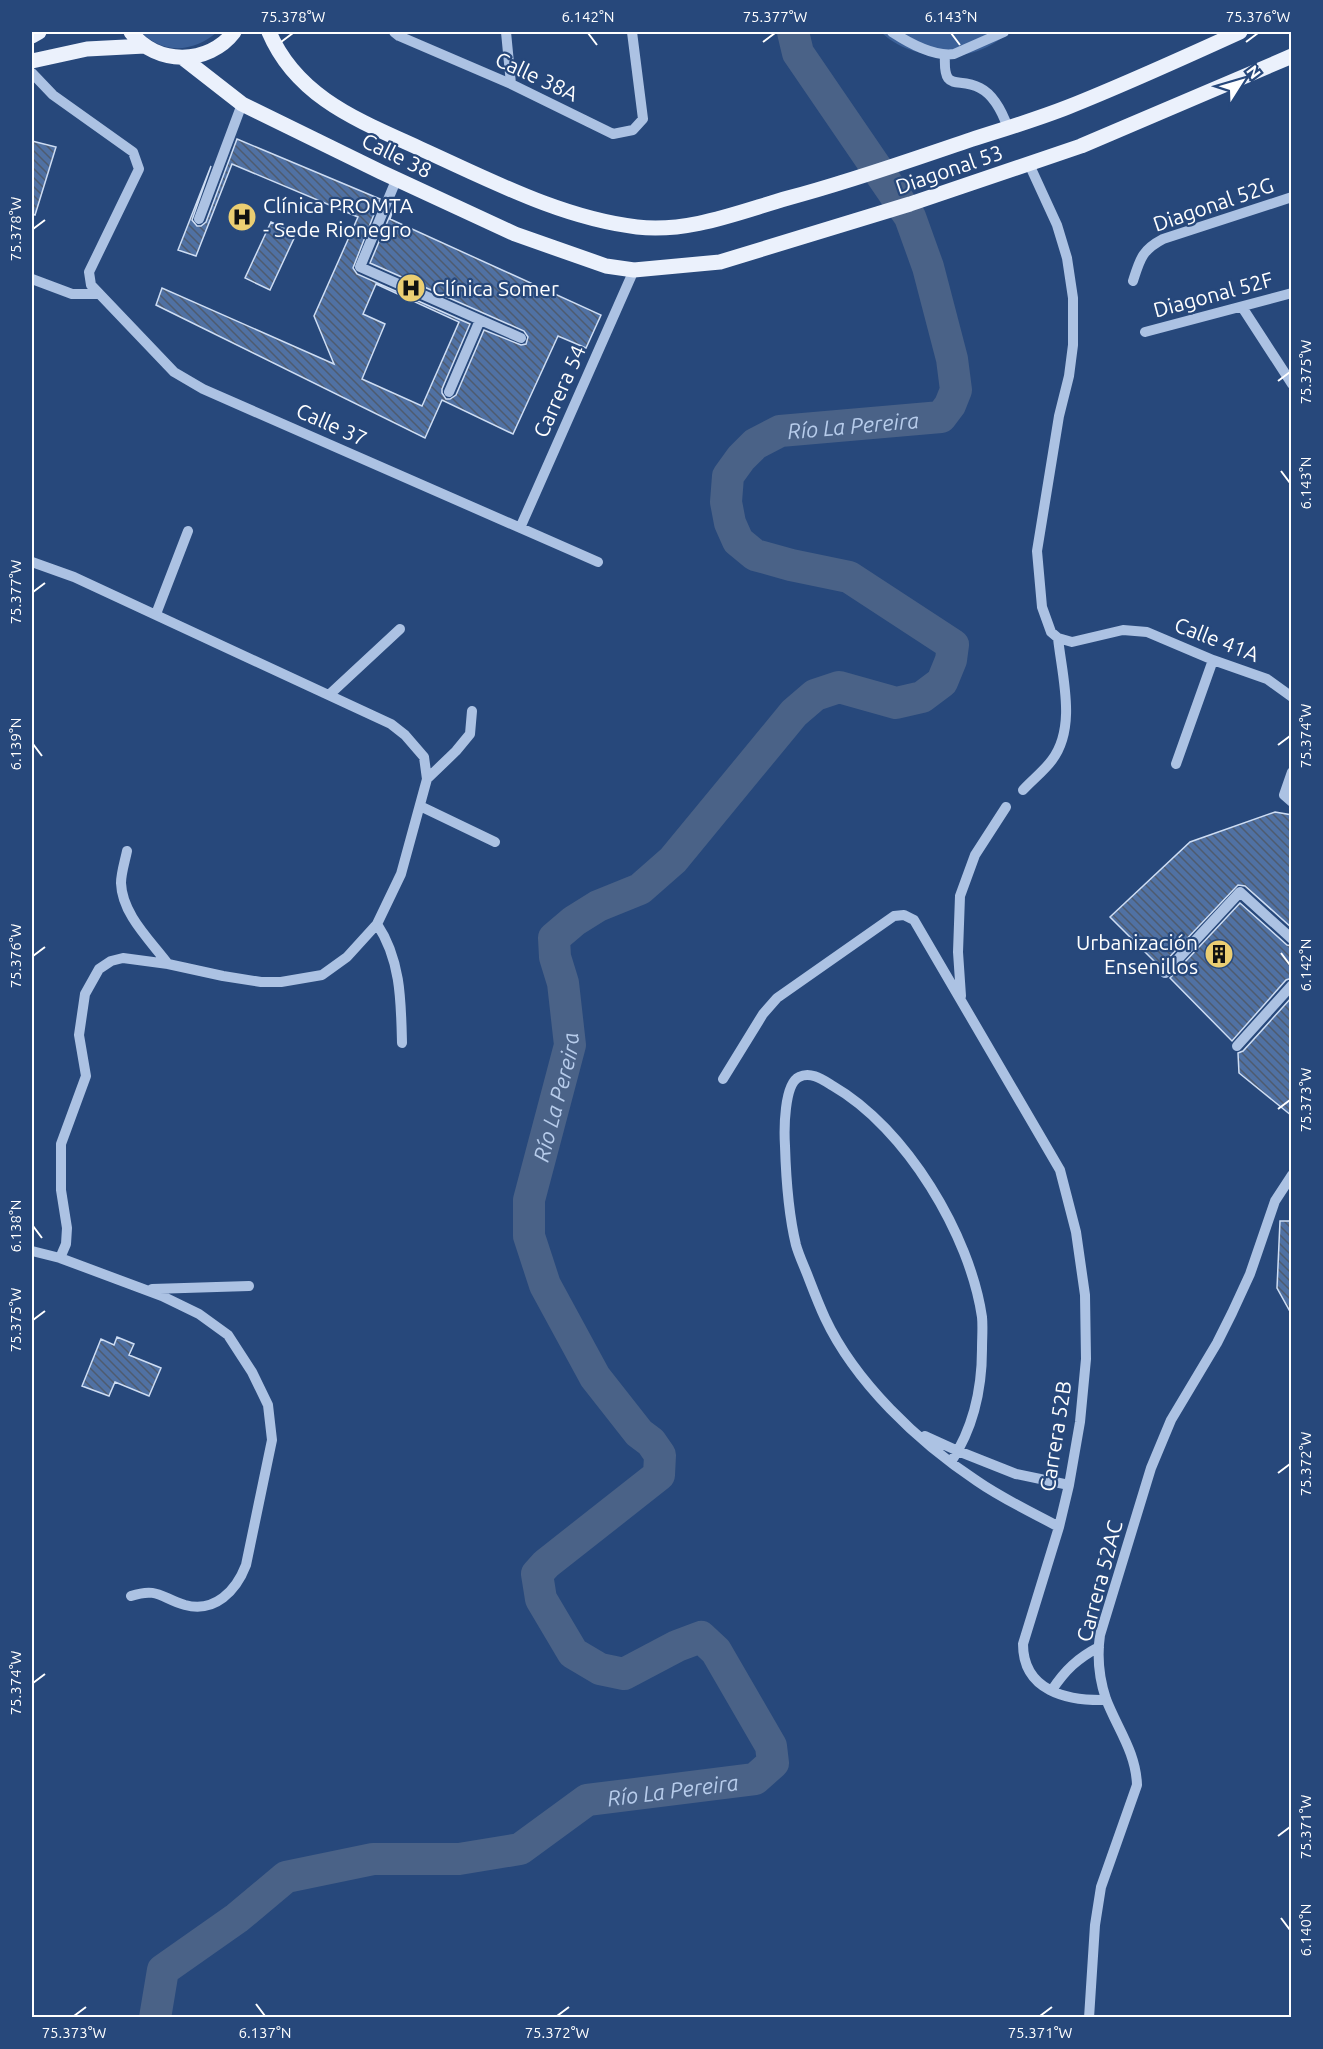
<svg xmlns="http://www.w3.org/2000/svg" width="1323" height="2049" font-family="Ubuntu,sans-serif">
<defs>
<pattern id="building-back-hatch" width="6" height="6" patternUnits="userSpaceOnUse" patternTransform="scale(1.5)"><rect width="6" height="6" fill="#5071a3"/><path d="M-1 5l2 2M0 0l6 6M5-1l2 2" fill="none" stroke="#4e5b6f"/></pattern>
</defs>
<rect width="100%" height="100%" fill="#27487b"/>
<path fill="#3b6098" d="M141,32H217C194,52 164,55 141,32Z
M881,32H1011C1003,37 995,43 987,47C955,63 906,57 881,32Z"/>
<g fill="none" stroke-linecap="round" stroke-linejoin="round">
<path stroke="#4a6287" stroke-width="32" id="s1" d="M155,2018L163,1970L237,1918L286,1877L373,1859H459L520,1849L587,1800L755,1779L773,1763L771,1746L716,1651L701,1637L677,1646L624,1674L600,1669L573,1653L541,1599L537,1574L546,1564L659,1475L660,1455L651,1442L639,1433L595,1377L545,1285L529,1236V1200L570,1045L563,983L555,957L554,938L574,921L598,906L640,889L673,860L794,713L815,695L839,687L896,703L922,697L942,682L951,660L953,645L849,577L791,565L755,555L738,541L730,523L726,502L728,476L741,458L755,444L780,431L941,417L950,405L956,390L952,359L928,267L910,217L798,53L793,32"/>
</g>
<path fill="url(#building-back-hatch)" stroke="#ceddf3" stroke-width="1.5" fill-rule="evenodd" d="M237,139L380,199L353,268L357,274L470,324L442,389V393L446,399H450L456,395L484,330L521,345L526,344L528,337L524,331L370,263L394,206L390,219L601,315L586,348L558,336L513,434L442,400L425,438L156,305L162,288L334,364L314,316L358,217L232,164L196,256L178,250L211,166L192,220L197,226H201L206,222ZM376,284L459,322L422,406L362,379L385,324L363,314Z
M32,141L56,147L35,215L32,214Z
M271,222L296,234L270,290L245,278Z
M1275,812L1292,815V928L1245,886L1238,885L1160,967L1110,917L1190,842Z
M1240,903L1287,945L1292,946V978L1286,980L1232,1041L1170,978Z
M1292,997V1116L1239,1073L1238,1053L1243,1051Z
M1280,1221H1292V1315L1277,1288Z
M117,1337L134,1344L129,1355L161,1368L149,1396L115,1382L109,1396L82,1386L101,1339L114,1345Z"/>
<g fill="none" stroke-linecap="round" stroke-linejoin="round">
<path stroke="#acc2e3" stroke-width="10" d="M394,32L399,36L511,84L613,134L633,130L643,119L632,32
M506,32L511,84
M892,32C909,43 933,57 954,54L1004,32
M945,55C943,94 957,76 980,88C994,95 1003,114 1008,128
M32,73L53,95L133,152L139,169L89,272L91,285L174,372L203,389L598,562
M1029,164L1057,225L1067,258L1073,298V345L1069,376L1059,416L1037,551L1042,607L1051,632L1058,638L1072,642L1123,630L1147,632L1213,660L1267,679L1292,697
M397,178L360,267L521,338
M199,219L242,104
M32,279L72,294H98
M1133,281C1140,259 1142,250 1163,239L1292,197
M1242,307L1292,384
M1145,332L1292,293
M449,392L480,320
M520,528L634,270
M32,562L74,577L391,724L405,735L424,757L427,779L401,874L377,924L347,957L322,975L281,982H261L223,976L168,964L123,958L111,961L99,969L85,994L79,1035L86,1076L61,1144V1190L67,1228L66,1244L60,1258
M156,614L188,531
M330,694L400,629
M1176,764L1213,660
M1292,772L1284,795L1292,802
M427,779L456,751L470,734L472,711
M1023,790C1032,780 1044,771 1052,760C1077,727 1062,676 1058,638
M420,806L495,842
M127,851C125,861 121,873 121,883C122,914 150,940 168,964
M377,924C401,960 401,1001 402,1043
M1165,973L1240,892L1292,939
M961,996L958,952L960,896L975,855L1006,807
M1237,1046L1292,985
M723,1079L763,1014L777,998L894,916L904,915L914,920L1060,1170L1076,1232L1085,1295L1086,1359L1080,1422L1069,1485L1059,1527L1023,1644C1023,1691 1067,1701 1106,1700
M32,1251L60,1258L162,1296L199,1314L228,1335L252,1372L268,1405L272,1440L246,1565C236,1591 215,1613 185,1605C161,1598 158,1587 131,1596
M152,1289L249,1286
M925,1436L958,1451L1016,1474L1069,1485
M951,1462C974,1427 982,1390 982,1349C982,1338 983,1327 982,1317C970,1235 906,1128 833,1086C823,1080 811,1071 799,1077C784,1084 784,1130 785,1146C786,1179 788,1212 796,1245C799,1256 805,1268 809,1279C814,1292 819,1305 825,1318C855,1382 918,1442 977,1481C1003,1499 1031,1512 1059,1527
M1052,1690C1065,1670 1078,1658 1099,1647
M1089,2018L1095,1925L1101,1887L1137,1785C1136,1752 1117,1728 1106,1699C1099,1678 1097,1656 1100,1635L1151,1468L1171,1420L1217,1343L1232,1313L1250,1274L1275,1201L1292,1175"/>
<path stroke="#ebf1fc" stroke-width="15" d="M131,32C156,66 209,65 234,32
M269,32C297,98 360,121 421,149C490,180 561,218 637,227C689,233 739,212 788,198C849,182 908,161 967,141C1001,130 1035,120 1068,107C1126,84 1183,58 1240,32
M32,36L39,32
M183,58L242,104L381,172L515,234L606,266L634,270L720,262L910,204L1081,146L1292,56
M32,61L87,49L145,46"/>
</g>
<path fill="none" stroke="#fff" stroke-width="2" d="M588,33L597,45M951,33L960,45M281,42L293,33M763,42L775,33M1246,42L1258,33M33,229L45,220M1278,381L1290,372M1281,471L1290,483M33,592L45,583M33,744L42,756M1278,745L1290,736M1281,953L1290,965M33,956L45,947M1278,1109L1290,1100M33,1226L42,1238M33,1320L45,1311M1278,1473L1290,1464M33,1683L45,1674M1278,1836L1290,1827M1281,1918L1290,1930M256,2004L265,2016M74,2016L86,2007M557,2016L569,2007M1040,2016L1052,2007"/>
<defs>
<g id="hospital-disc" transform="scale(1.5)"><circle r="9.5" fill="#ebce72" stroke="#27487b"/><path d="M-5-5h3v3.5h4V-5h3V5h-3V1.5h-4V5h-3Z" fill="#111"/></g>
<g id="building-disc" transform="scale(1.5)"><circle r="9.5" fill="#ebce72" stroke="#27487b"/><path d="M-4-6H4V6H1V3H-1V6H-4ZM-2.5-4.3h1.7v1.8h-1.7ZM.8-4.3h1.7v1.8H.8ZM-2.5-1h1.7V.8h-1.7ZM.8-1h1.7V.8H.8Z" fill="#111"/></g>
</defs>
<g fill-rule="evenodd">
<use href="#hospital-disc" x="242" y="217"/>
<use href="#hospital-disc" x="411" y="288"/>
<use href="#building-disc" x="1219" y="954"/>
</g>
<g text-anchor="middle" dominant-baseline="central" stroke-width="4.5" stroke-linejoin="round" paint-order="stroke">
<g font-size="21" fill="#fff" stroke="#27487b">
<text transform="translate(537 76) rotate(25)">Calle 38A</text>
<text transform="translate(397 155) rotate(26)">Calle 38</text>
<text transform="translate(949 169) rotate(-19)">Diagonal 53</text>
<text transform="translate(1213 204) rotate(-19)">Diagonal 52G</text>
<text transform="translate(1213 294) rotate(-15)">Diagonal 52F</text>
<text transform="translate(559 391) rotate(-66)">Carrera 54</text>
<text transform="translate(332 424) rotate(24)">Calle 37</text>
<text transform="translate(1217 639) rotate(21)">Calle 41A</text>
<text transform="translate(1055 1436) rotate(-81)">Carrera 52B</text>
<text transform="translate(1099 1581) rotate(-75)">Carrera 52AC</text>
</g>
<g font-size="21" fill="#fff" stroke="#27487b" text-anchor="start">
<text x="263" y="205">Clínica PROMTA<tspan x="263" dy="24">- Sede Rionegro</tspan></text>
<text x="432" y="288">Clínica Somer</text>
<text x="1198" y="942" text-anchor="end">Urbanización<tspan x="1198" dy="24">Ensenillos</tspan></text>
</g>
<g font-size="22" font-style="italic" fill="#b7cceb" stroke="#27487b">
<text stroke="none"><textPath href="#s1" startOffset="2824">Río La Pereira</textPath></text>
<text stroke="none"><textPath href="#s1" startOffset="1671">Río La Pereira</textPath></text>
<text stroke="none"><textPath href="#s1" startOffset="609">Río La Pereira</textPath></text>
</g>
</g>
<rect width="1323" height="2049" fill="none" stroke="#27487b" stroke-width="66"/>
<g transform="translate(1242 81) rotate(53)" stroke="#27487b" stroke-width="4.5" paint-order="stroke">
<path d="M0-4.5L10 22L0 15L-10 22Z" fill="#ffffff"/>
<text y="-9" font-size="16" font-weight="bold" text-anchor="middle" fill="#ffffff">N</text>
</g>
<rect x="33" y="33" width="1257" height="1983" fill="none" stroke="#fff" stroke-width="2"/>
<g font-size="15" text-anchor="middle" fill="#fff">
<text x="293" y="22">75.378°W</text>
<text x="588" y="22">6.142°N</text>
<text x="775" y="22">75.377°W</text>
<text x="951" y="22">6.143°N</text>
<text x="1258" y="22">75.376°W</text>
<text transform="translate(16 229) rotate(-90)" y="5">75.378°W</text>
<text transform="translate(1306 372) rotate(-90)" y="5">75.375°W</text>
<text transform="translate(1306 483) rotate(-90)" y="5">6.143°N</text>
<text transform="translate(16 592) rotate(-90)" y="5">75.377°W</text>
<text transform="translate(1306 736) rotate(-90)" y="5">75.374°W</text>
<text transform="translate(16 744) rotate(-90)" y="5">6.139°N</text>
<text transform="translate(16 956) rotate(-90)" y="5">75.376°W</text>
<text transform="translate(1306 965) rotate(-90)" y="5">6.142°N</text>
<text transform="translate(1306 1100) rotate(-90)" y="5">75.373°W</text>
<text transform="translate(16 1226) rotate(-90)" y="5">6.138°N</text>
<text transform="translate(16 1320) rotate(-90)" y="5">75.375°W</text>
<text transform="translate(1306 1464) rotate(-90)" y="5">75.372°W</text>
<text transform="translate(16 1683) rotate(-90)" y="5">75.374°W</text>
<text transform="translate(1306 1827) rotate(-90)" y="5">75.371°W</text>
<text transform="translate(1306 1930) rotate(-90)" y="5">6.140°N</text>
<text x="74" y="2038">75.373°W</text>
<text x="265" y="2038">6.137°N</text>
<text x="557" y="2038">75.372°W</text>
<text x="1040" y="2038">75.371°W</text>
</g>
</svg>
